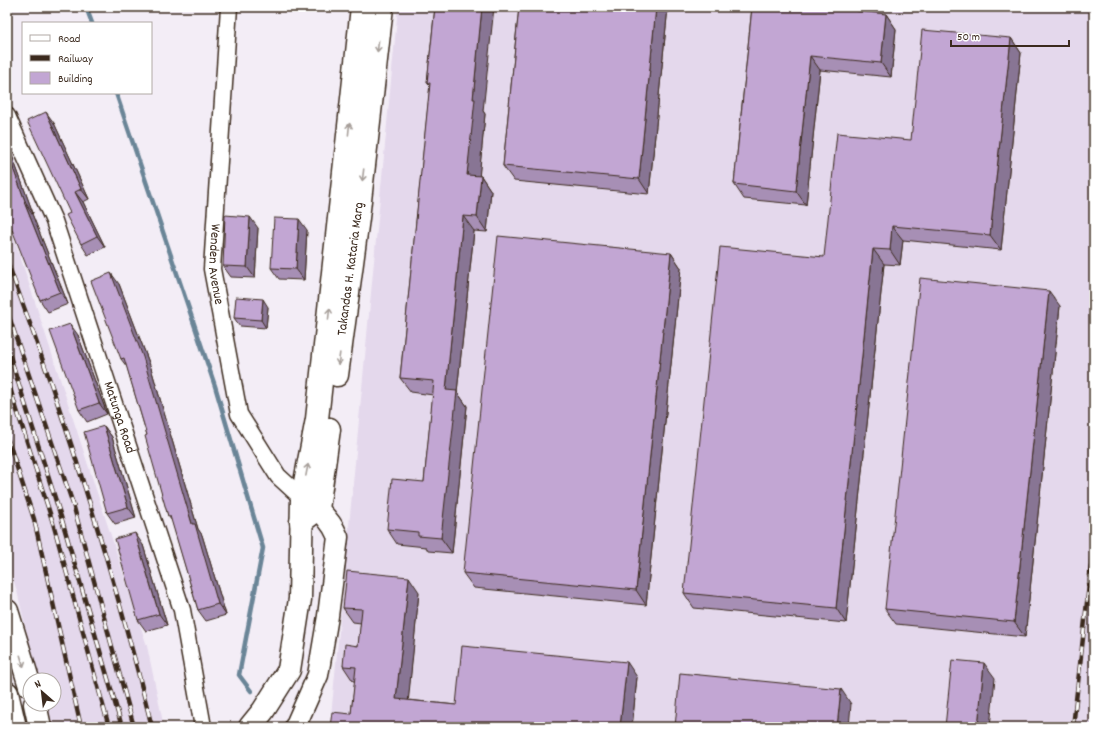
<svg xmlns="http://www.w3.org/2000/svg" width="1101" height="734" font-family="Dekko,sans-serif">
<rect width="100%" height="100%" fill="#f3edf6"/>
<filter id="ink" filterUnits="userSpaceOnUse"><feTurbulence type="fractalNoise" baseFrequency=".025" numOctaves="2"/><feDisplacementMap in="SourceGraphic" scale="8" xChannelSelector="R" yChannelSelector="G"/><feConvolveMatrix kernelMatrix="1 2 1 2 8 2 1 2 1" color-interpolation-filters="sRGB"/></filter>
<g filter="url(#ink)">
<path fill="#e4d8ec" d="M398,7H1094V727H330Z
M7,216L147,646L164,727H49L44,704H54V680H38L17,591L7,561Z"/>
<g fill="none" stroke-linecap="round" stroke-linejoin="round">
<path stroke="#6a8597" stroke-width="4.5" d="M86,7L92,23
M116,93L215,386L263,548L239,675L251,691"/>
<g stroke="#3b2a1e" stroke-width="19">
<g id="minor">
<path id="s1" d="M229,7L212,269L239,414L278,476L302,498"/>
<path id="s2" d="M7,116L54,221L182,610L203,727"/>
</g>
</g>
<g stroke="#3b2a1e" stroke-width="23">
<path id="tertiary" d="M295,727L318,675L328,616L338,537C332,522 319,509 306,500"/>
</g>
<g stroke="#3b2a1e" stroke-width="25">
<g id="secondary">
<path id="s3" d="M337,375L358,218L382,7"/>
<path d="M301,522L318,509L329,429"/>
<path d="M7,611L30,686"/>
<path d="M7,693L15,727"/>
<path d="M35,704L40,727"/>
<path d="M250,727L263,711L289,670L300,599L302,498L317,419L362,7"/>
</g>
</g>
<use href="#minor" stroke="#fff" stroke-width="16"/>
<use href="#tertiary" stroke="#fff" stroke-width="20"/>
<use href="#secondary" stroke="#fff" stroke-width="22"/>
<g stroke="#3b2a1e" stroke-width="4.5">
<path id="rail" d="M7,261C64,413 113,569 152,727
M7,311L73,504L134,727
M7,347L62,520L122,727
M7,379L53,523L109,727
M7,437L34,519L81,727
M1073,727L1094,540"/>
</g>
<use href="#rail" stroke="#fff" stroke-width="3" stroke-dasharray="9" stroke-linecap="butt"/>
</g>
<path fill="#a78fb5" stroke="#3b2a1e" d="M435,7L483,111L485,114L479,176H481L491,191L487,232L474,231L457,392L467,406L452,553L428,551L426,547L397,544L387,529L424,482L433,395L411,392L400,378L430,86L427,83Z
M519,7H668L649,194L514,181L503,166Z
M752,7H868V13L886,14L896,29L891,77L820,70L806,205L744,199L734,184Z
M1011,38L1021,53L1001,250L903,240L900,265L884,264L846,623L694,608L684,593L824,257L911,140Z
M54,123L89,199L83,202L105,247L88,255L81,244L70,213Z
M8,149L11,153L33,213L32,214L68,304L48,312L40,300Z
M258,228L255,278L231,277L223,266Z
M307,230L304,280L279,279L271,268Z
M671,253L681,268L646,605L474,588L463,573Z
M119,284L151,368L198,529L202,535L226,615L206,621L198,610L172,521L168,516L147,435L127,367L121,359Z
M1060,306L1025,637L896,624L885,609Z
M268,307L266,328L240,326L234,318Z
M78,335L107,414L87,422L79,410Z
M104,426L112,437L136,518L115,524L107,513Z
M143,545L167,625L146,631L138,620Z
M419,592L408,700L456,705L637,677L632,727H330L351,714L355,681H353L343,666L358,646L361,623L353,622L343,608Z"/>
<path fill="#887494" stroke="#3b2a1e" d="M482,7H494L483,111L485,114L478,190L467,175L473,99Z
M656,7H668L649,194L639,179Z
M857,7H868L866,26L857,11Z
M886,14L896,29L891,77L881,63Z
M1011,38L1021,53L1001,250L990,235Z
M810,56L820,70L806,205L796,191Z
M46,112L54,123L89,199L81,189Z
M7,146L11,153L33,213L25,201L7,152Z
M481,176L491,191L487,232L477,217Z
M75,192L83,202L105,247L97,236Z
M24,202L32,214L68,304L60,292Z
M463,216L474,231L457,392L467,406L452,553L441,538L446,390Z
M250,217L258,228L255,278L247,267Z
M299,219L307,230L304,280L296,269Z
M892,226L903,240L900,265L890,250Z
M873,249L884,264L846,623L836,608Z
M671,253L681,268L646,605L636,590Z
M111,273L119,284L151,368L198,529L202,535L226,615L218,604Z
M1049,291L1060,306L1025,637L1014,622Z
M263,299L268,307L266,328L261,320Z
M70,324L78,335L107,414L99,403Z
M104,426L112,437L136,518L128,507Z
M135,533L143,545L167,625L159,614Z
M409,577L419,592L407,714L396,699Z
M627,662L637,677L632,727H620Z
M984,663L995,678L990,727H978Z
M841,689L851,704L849,727H837Z"/>
<path fill="#c2a6d3" stroke="#3b2a1e" d="M435,7H482L473,99H475L467,175L481,176L477,217L463,216L446,390L457,391L441,538L418,536V532L387,529L392,479L424,482L434,381L400,378L430,83H427Z
M519,7H656L639,179L503,166Z
M752,7H857V11L886,14L881,63L810,56L796,191L734,184Z
M922,30L1011,38L990,235L892,226L890,250L873,249L836,608L684,593L720,247L824,257L837,133L911,140Z
M46,112L81,189L75,192L97,236L81,244L66,215L70,213L27,121Z
M7,152L25,201L24,202L60,292L40,300L7,217Z
M225,215L250,217L247,267L223,266Z
M274,218L299,219L296,269L271,268Z
M498,236L671,253L636,590L463,573Z
M111,273L143,357L192,524H195L218,604L198,610L170,516H168L145,436L147,435L124,358L121,359L91,281Z
M920,278L1049,291L1014,622L885,609Z
M236,297L263,299L261,320L234,318Z
M70,324L99,403L79,410L50,331Z
M104,426L128,507L107,513L84,432Z
M135,533L159,614L138,620L115,539Z
M347,571L409,577L396,699L456,705L462,646L627,662L620,727H330L332,712L351,714L356,667L343,666L345,644L358,646L362,609L343,608Z
M952,660L984,663L978,727H945Z
M680,673L841,689L837,727H675Z"/>
<defs><path id="oneway-shaft" d="M-6 0H5M1.5-3L5.5 0L1.5 3" fill="none" stroke-width="1.6" stroke-linecap="round" stroke-linejoin="round"/></defs>
<g stroke="#a79f9a">
<use href="#oneway-shaft" transform="translate(378 46) rotate(96)"/>
<use href="#oneway-shaft" transform="translate(349 129) rotate(-84)"/>
<use href="#oneway-shaft" transform="translate(363 175) rotate(97)"/>
<use href="#oneway-shaft" transform="translate(329 314) rotate(-84)"/>
<use href="#oneway-shaft" transform="translate(339 359) rotate(98)"/>
<use href="#oneway-shaft" transform="translate(307 470) rotate(-79)"/>
<use href="#oneway-shaft" transform="translate(22 661) rotate(73)"/>
</g>
</g>
<g text-anchor="middle" dominant-baseline="central" stroke-width="3" stroke-linejoin="round" paint-order="stroke">
<g font-size="14" fill="#3b2a1e" stroke="#fff">
<text stroke="none"><textPath href="#s1" startOffset="258">Wenden Avenue</textPath></text>
<text stroke="none"><textPath href="#s3" startOffset="107">Takandas H. Kataria Marg</textPath></text>
<text stroke="none"><textPath href="#s2" startOffset="322">Matunga Road</textPath></text>
</g>
</g>
<rect width="1101" height="734" fill="none" stroke="#fff" stroke-width="24"/>
<rect x="12" y="12" width="1077" height="710" fill="none" stroke="#3b2a1e" stroke-width="1.5" filter="url(#ink)"/>
<rect x="22" y="22" width="130" height="72" fill="#ffffff" stroke="#b1aaa5"/>
<rect x="30" y="35" width="20" height="6" fill="#ffffff" stroke="#b1aaa5"/>
<text x="58" y="42" font-size="12" fill="#3b2a1e">Road</text>
<rect x="30" y="55" width="20" height="6" fill="#3b2a1e" stroke="#b1aaa5"/>
<text x="58" y="62" font-size="12" fill="#3b2a1e">Railway</text>
<rect x="30" y="72" width="20" height="12" fill="#c2a6d3" stroke="#b1aaa5"/>
<text x="58" y="82" font-size="12" fill="#3b2a1e">Building</text>
<g transform="translate(42 692) rotate(332)"><circle r="19" fill="#ffffff" stroke="#b1aaa5"/>
<path d="M0-3L7 15L0 10L-7 15Z" fill="#3b2a1e"/>
<text y="-6" font-size="11" font-weight="bold" text-anchor="middle" fill="#3b2a1e">N</text>
</g>
<path d="M951 40v6h118v-6" fill="none" stroke="#3b2a1e" stroke-width="2"/>
<text x="957" y="40" font-size="12" fill="#3b2a1e" stroke="#ffffff" stroke-width="3" paint-order="stroke">50 m</text>
</svg>
